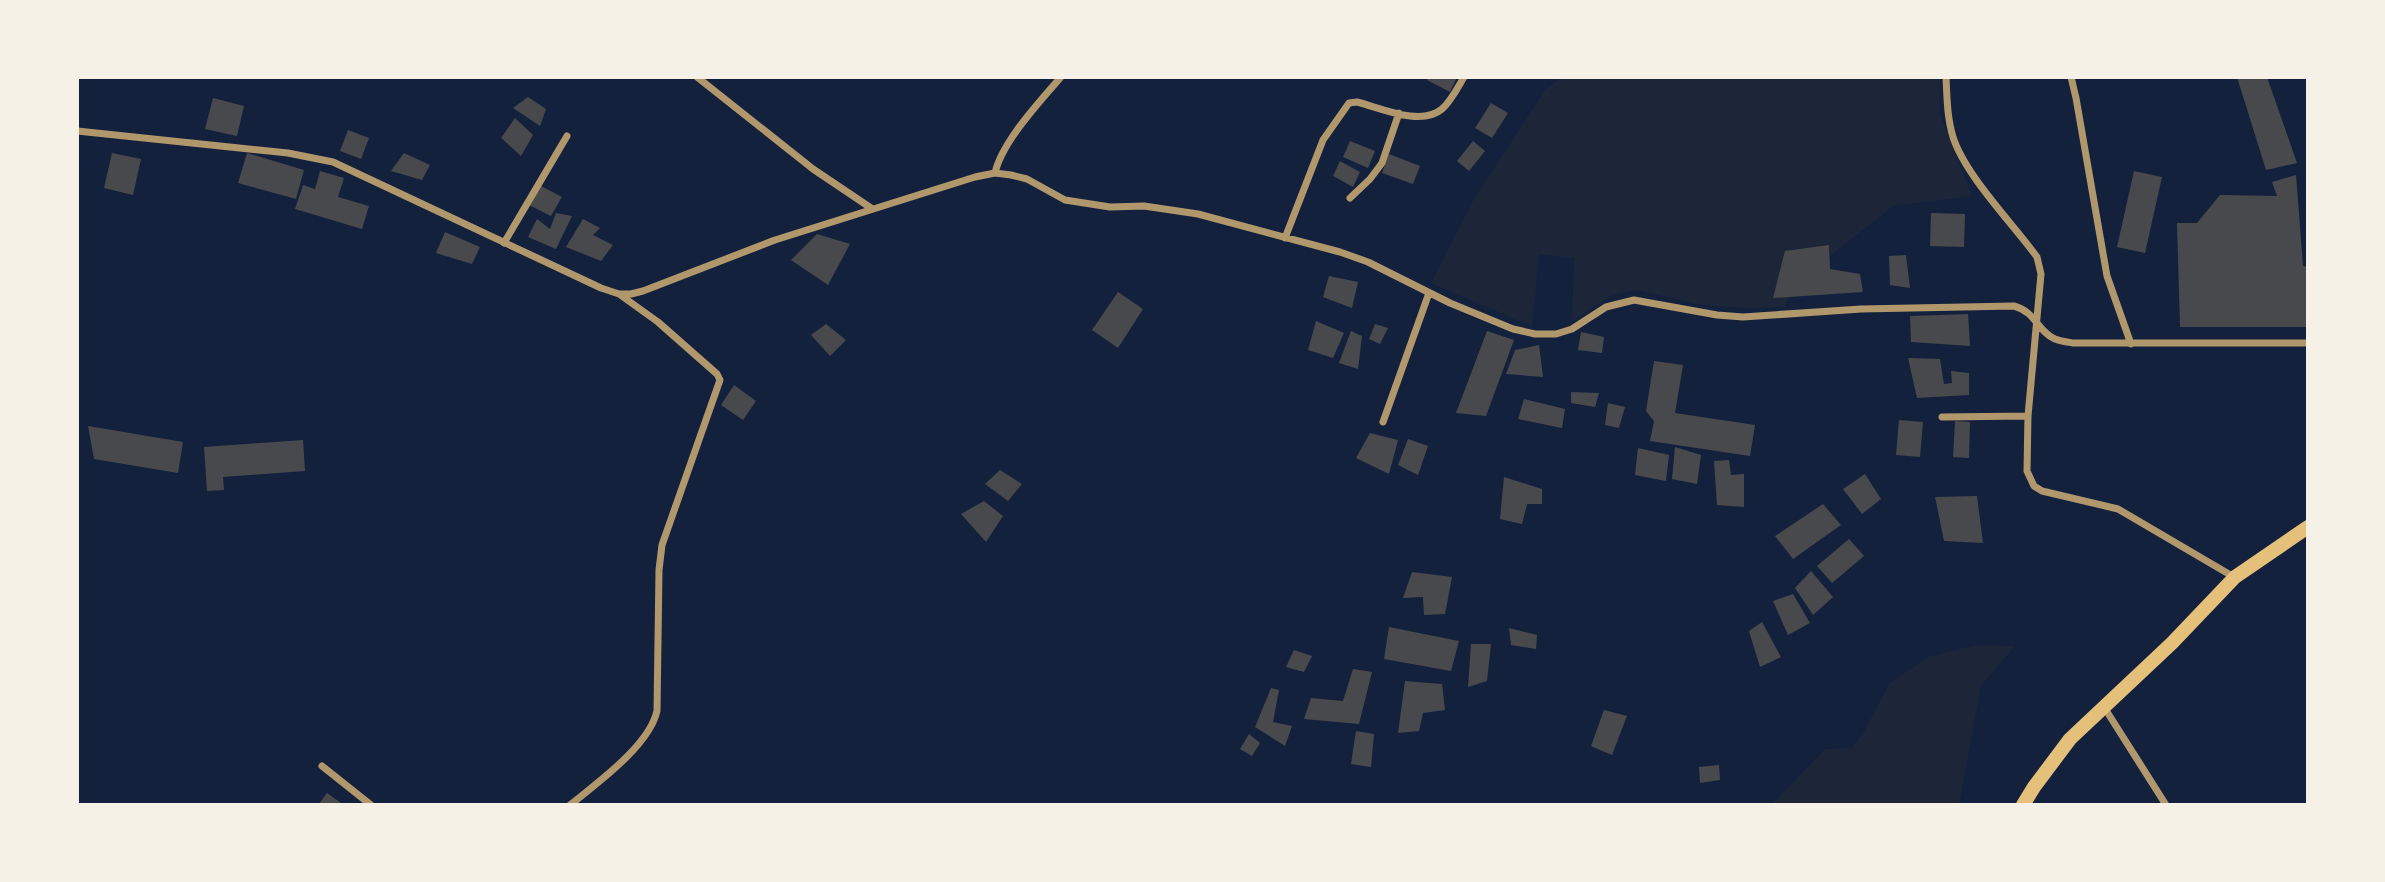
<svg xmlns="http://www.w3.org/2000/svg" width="2385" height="882" font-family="Signika,sans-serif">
<rect width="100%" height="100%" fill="#14213d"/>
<path fill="#1d2539" d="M1561,77H1940L1939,112L1972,196L1893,206L1825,260L1805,256L1785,307L1745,308L1701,305L1638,290L1614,294L1572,321L1574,258L1539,254L1532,326L1431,283L1474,199L1545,90Z
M1976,645L2015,646L1981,686L1959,805H1771L1825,749L1851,748L1863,734L1889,684L1928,657Z"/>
<path fill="#48494c" d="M1429,77H1457L1450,92L1427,80Z
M2237,77H2267L2297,163L2266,170Z
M528,97L546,109L540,126L513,108Z
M213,98L244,106L237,136L205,129Z
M1491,103L1508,113L1492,138L1475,128Z
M515,118L533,135L521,156L501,138Z
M348,130L369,138L361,159L340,151Z
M1350,141L1375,151L1368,168L1343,157Z
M1473,141L1485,151L1469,171L1457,161Z
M112,153L141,159L133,195L104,188Z
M247,153L304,170L296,199L238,183Z
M404,153L430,165L422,180L391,171Z
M1389,154L1420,166L1413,184L1382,173Z
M1340,161L1360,172L1353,187L1333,176Z
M320,171L344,178L338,197L369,206L362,229L295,209L303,185L315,189Z
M2134,171L2162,177L2145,253L2117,247Z
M2296,175L2303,266L2308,267V327H2180L2177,223H2197L2220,195L2277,196L2272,182Z
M541,186L562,197L551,216L529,205Z
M556,213L572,216L556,249L528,237L537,219L550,229Z
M1931,213L1965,214L1964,247L1930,246Z
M583,219L600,228L593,235L613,245L601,261L566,247Z
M445,232L480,247L472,264L436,253Z
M817,234L850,244L828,285L791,260Z
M1829,245L1830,269L1860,274L1863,292L1773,298L1785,251Z
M1906,255L1910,288L1890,285L1889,256Z
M1329,276L1358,282L1352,308L1323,297Z
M1118,292L1143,309L1118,348L1092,330Z
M1968,314L1970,346L1911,342L1910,316Z
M1316,321L1344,333L1333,358L1308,350Z
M826,324L846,340L830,356L811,335Z
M1375,324L1388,328L1380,344L1369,339Z
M1351,331L1362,336L1358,369L1339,363Z
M1487,331L1514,340L1486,416L1456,413Z
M1581,332L1604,337L1602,353L1578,350Z
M1539,345L1543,377L1506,374L1515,350Z
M1908,358L1940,359L1944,384L1952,383L1951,371L1969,373V395L1917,398Z
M1654,361L1683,365L1675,413L1755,425L1750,456L1650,441L1654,421L1646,411Z
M734,385L756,401L743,420L721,405Z
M1571,392L1599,393L1595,407L1571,403Z
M1524,399L1565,409L1562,428L1518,419Z
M1608,403L1625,407L1619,428L1605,425Z
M1899,420L1923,422L1920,457L1896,455Z
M1955,421L1970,422L1969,458L1953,457Z
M88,426L183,442L178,473L94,459Z
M1370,433L1398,440L1389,474L1356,458Z
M1408,439L1428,446L1418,475L1398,465Z
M303,440L305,471L223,477L224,490L207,491L204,447Z
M1675,447L1701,455L1697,484L1672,479Z
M1638,448L1669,455L1666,481L1635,475Z
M1729,460L1731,475L1744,474V507L1717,505L1714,461Z
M1000,470L1022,484L1008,501L985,484Z
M1865,474L1881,499L1862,514L1843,489Z
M1504,477L1542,489V504H1527L1522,524L1500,519Z
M1977,496L1983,543L1944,541L1935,497Z
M984,501L1003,516L986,542L961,514Z
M1823,504L1841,525L1793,559L1775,536Z
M1849,539L1864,556L1832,583L1817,566Z
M1811,571L1833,597L1813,615L1795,588Z
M1412,572L1452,577L1445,614L1424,615L1423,597L1403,598Z
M1793,594L1810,623L1788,635L1773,601Z
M1762,622L1781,657L1760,667L1749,631Z
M1389,627L1459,641L1451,671L1384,659Z
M1509,628L1537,635L1536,649L1511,645Z
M1471,644H1491L1487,681L1468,687Z
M1294,650L1312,656L1304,672L1286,667Z
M1353,669L1372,672L1359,724L1304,719L1311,698L1343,701Z
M1405,681L1442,684L1445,710L1423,713L1419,731L1398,733Z
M1271,688L1279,690L1273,722L1292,726L1285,746L1255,727Z
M1604,710L1627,716L1612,755L1591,746Z
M1356,731L1374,734L1371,767L1351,764Z
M1249,734L1260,743L1252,756L1240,749Z
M1719,765L1720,780L1700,783L1699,767Z
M327,793L344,805H318Z"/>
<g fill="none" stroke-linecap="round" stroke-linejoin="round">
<path stroke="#b1986c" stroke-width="7" d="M697,77L813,169L871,208
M1946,77C1947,97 1947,117 1953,137C1965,175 2013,224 2037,257L2041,274L2028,416L2027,471L2034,486L2042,491L2118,509L2234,577
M2071,77L2076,98L2107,276L2131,344
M77,131L288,153L333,162L601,288L619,294H631L643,291L775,240L975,177L995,173L1011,175L1027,179L1065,200L1110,207L1144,206L1198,214L1340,252L1368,262L1450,303L1513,329L1535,334H1556L1572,329L1606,307L1634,300L1717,315L1743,317L1861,309L2014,306C2036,312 2037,331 2055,339C2060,341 2067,342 2073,343H2308
M995,173C1002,142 1040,101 1061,77
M1350,198L1370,179L1382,163L1399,113
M1285,238L1323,140L1349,103L1357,102C1381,108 1421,127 1442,109C1451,101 1458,87 1464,77
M504,243L567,136
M1942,417L2028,416
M1383,422L1429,293
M2104,707L2166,805
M322,766L371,805
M570,805C597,783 649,746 657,711L659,570L662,545L720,380L717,374L658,322L619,294"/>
<path stroke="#e5c07b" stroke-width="14" d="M2023,805L2034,787L2070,739L2172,643L2235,577L2308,527"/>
</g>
<rect width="2385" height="882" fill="none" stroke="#f6f1e7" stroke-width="158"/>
</svg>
